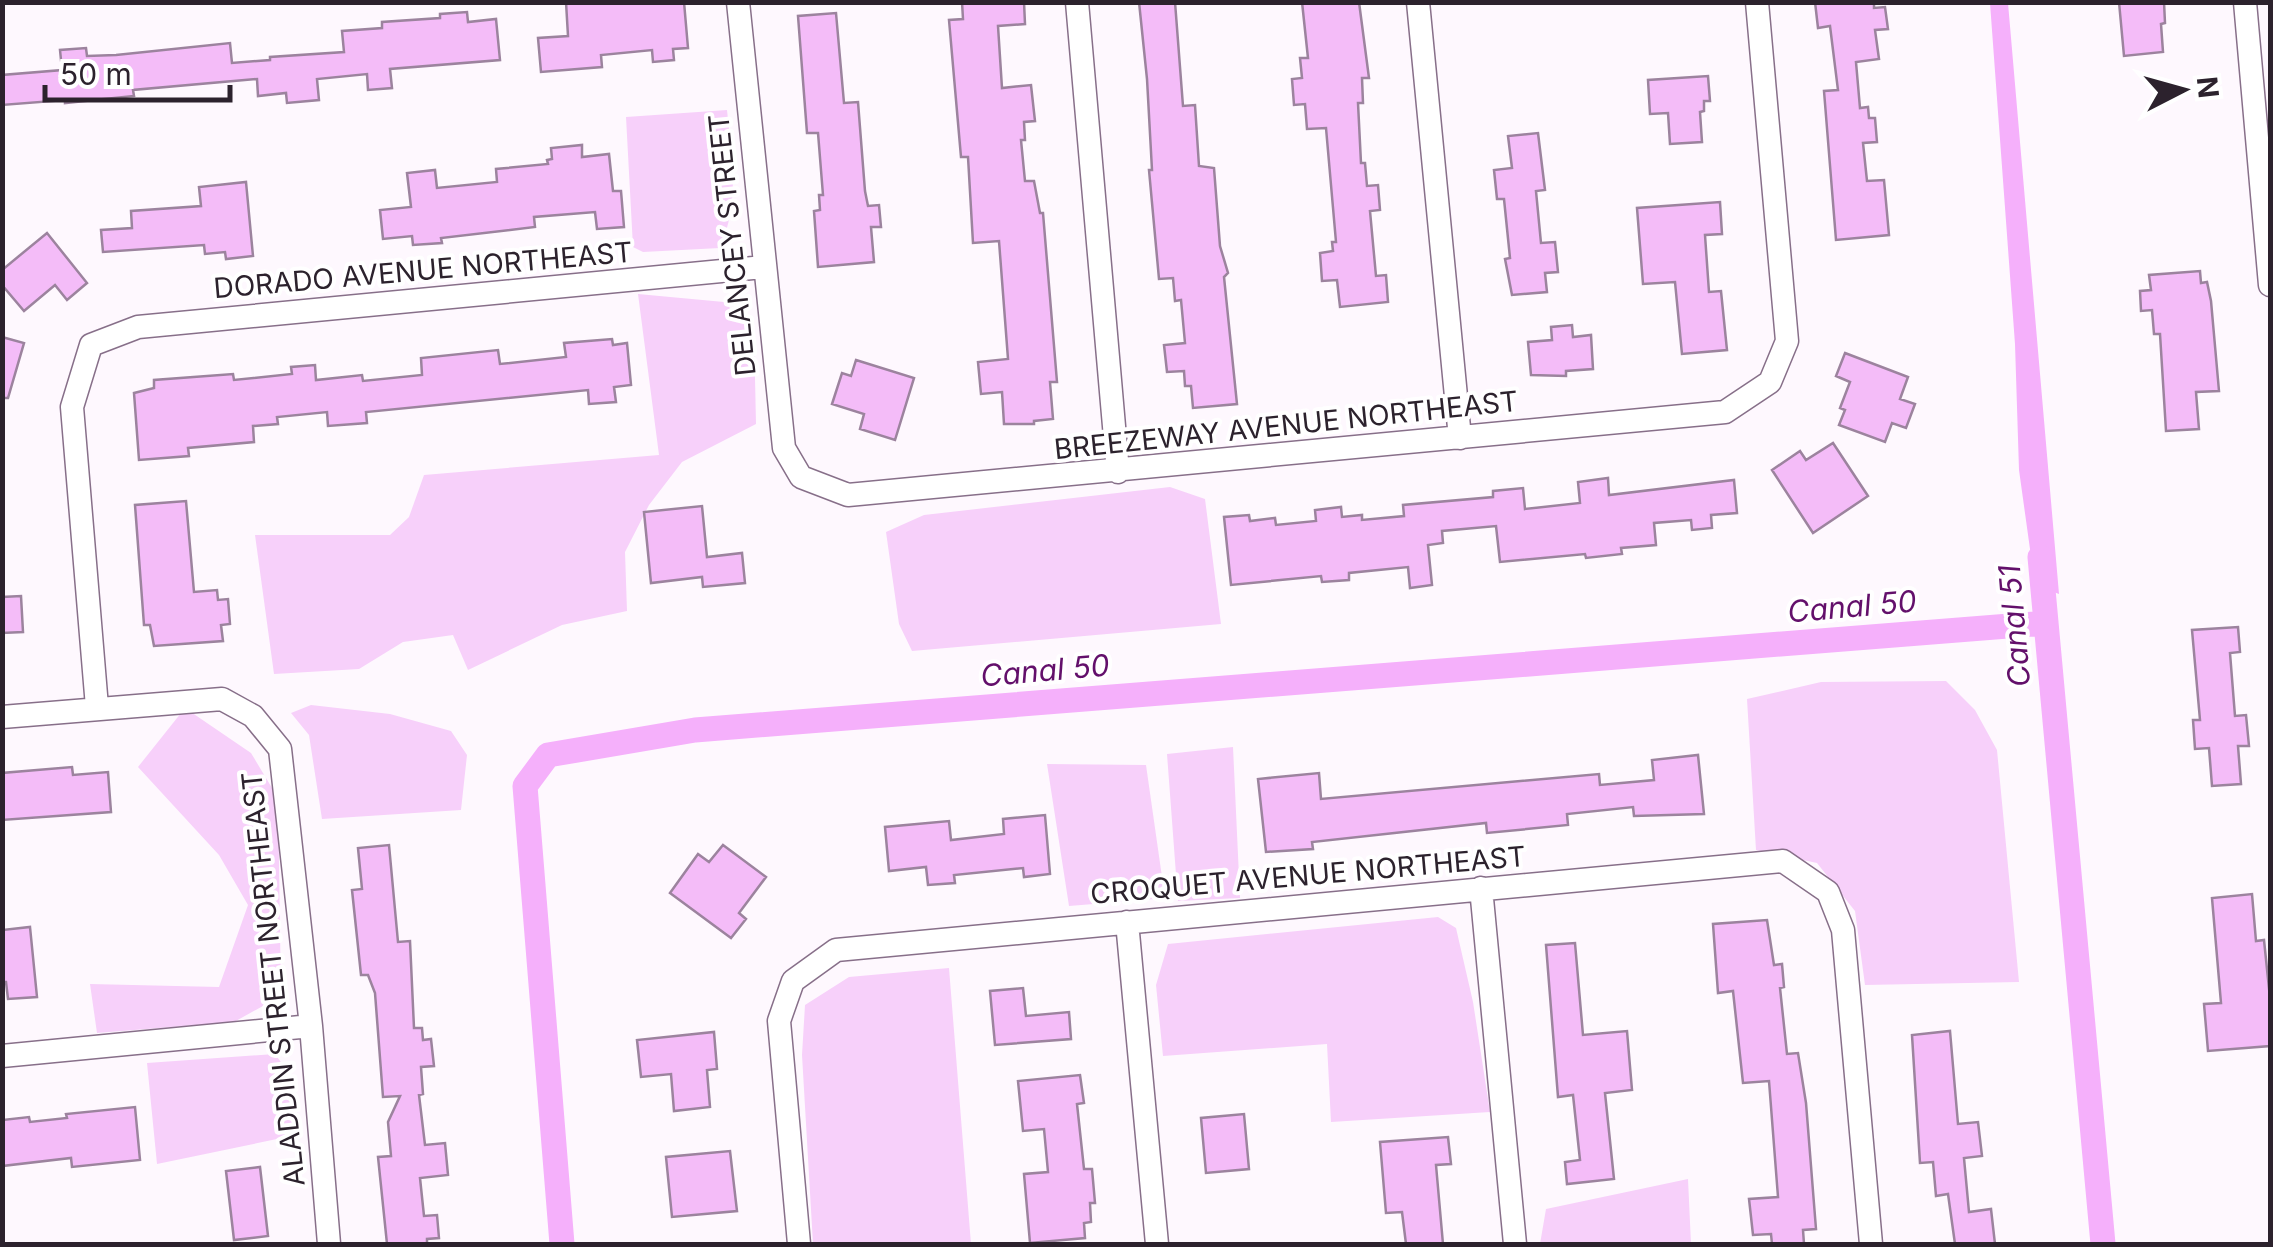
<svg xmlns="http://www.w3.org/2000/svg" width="2273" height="1247" font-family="Inter,sans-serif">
<rect width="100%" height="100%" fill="#fef8fe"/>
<path fill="#f7d0fa" d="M727,110C732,159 740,201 720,248L643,252L633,247L626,117Z
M638,294L724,302L754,332L756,424L682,462L649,505L625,552L627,611L562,625L468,670L453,635L403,642L359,669L274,674L255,535H390L409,517L424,475L659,455Z
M1170,487L1205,499L1221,624L912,651L899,624L886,532L924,515Z
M1946,681L1975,710L1997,750L2019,982L1865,985L1855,911L1817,863L1756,850L1747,699L1821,682Z
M311,705L390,714L451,731L467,755L461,810L322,819L309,735L291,713Z
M185,708L251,753L278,798L281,996L234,1022L97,1033L90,984L219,987L248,905L219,855L138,767Z
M1233,747L1240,898L1178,901L1167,754Z
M1047,764L1146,765L1163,884L1155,899L1069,906Z
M1438,917L1456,928L1473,1002L1490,1112L1331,1122L1327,1044L1163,1056L1156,985L1168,944Z
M949,968L971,1244H813L802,1055L805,1005L849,977Z
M275,1054L291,1076L301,1134L157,1164L147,1063Z
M1688,1179L1691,1244H1540L1546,1209Z"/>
<path fill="#f5b0fb" d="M1990,3H2008L2059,594L2035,585L2019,470L2015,344Z"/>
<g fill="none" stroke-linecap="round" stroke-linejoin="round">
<path stroke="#f5b0fb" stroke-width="25" d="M2040,557L2103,1244
M562,1244L525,786L548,755L695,730L2046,623"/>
</g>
<path fill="#f4bcf8" stroke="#9c839e" stroke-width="2.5" d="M566,2H684L688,48L673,49L674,60L653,62L652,50L601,55L602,67L541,72L538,38L568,36Z
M962,2H1024L1025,24L998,26L1002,88L1031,85L1035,121L1024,122L1025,140H1021L1025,181H1034L1040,213H1043L1057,382H1050L1053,419L1034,421V424H1004L1002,392L981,394L978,362L1008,359L999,241L973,243L968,157H961L949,20L963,19Z
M1139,2H1175L1183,106L1195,105L1199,166L1214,168L1220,246L1228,273L1224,277L1237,404L1193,408L1191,386H1185L1184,371L1167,372L1164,345L1185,343L1181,300L1175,301L1173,278L1159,279L1149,170H1152L1147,79Z
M1302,2H1359L1369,78H1362L1363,103H1358L1361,163H1365L1367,186L1378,185L1380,210L1370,211L1376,276L1386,275L1388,302L1340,307L1337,280L1322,281L1320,253L1333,251L1332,242H1336L1326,128L1307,129L1305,104L1294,105L1292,79L1302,78L1300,58H1308Z
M1815,2H1874V8L1885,7L1888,29L1875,30L1879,59L1856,62L1860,108L1868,107L1869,118H1875L1877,142L1863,143L1867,181L1884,180L1889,235L1836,240L1824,91L1838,90L1830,26L1818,28Z
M2119,2H2164L2165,23L2161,24L2163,52L2124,56Z
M467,12L468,22L496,19L500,60L390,69L392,88L368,90L367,74L317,79L319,100L287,103L286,93L258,96L257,79L133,90L134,96L65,103V100L2,105V75L62,70L60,50L86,48L87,56L116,55L230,43L232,63L270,60V57L344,52L342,31L382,28V22L440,18V14Z
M836,13L844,103L858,102L865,191L868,206L879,205L881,227H871L874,262L818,267L814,211L820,210L819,195H823L818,133H807L798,16Z
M1708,76L1710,101H1704V111L1700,112L1702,142L1670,144L1668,113L1650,114L1648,80Z
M1538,133L1545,190L1536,191L1541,243L1555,242L1558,272L1545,273L1547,292L1512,295L1505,259L1510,258L1504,199H1497L1494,170L1512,168L1508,136Z
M582,145V157L609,154L613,191H621L624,227L597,229L595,212L534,217L535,227L441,238L442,243L413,245L412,236L383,239L380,210L411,207L407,173L435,170L437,188L497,182L496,169L548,164L547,160L552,159L551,148Z
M246,182L253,256L226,259L225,252L205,254L204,245L103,252L101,230L132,228L131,211L201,206L199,187Z
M1720,202L1722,234L1705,235L1709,292L1721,291L1727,350L1682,354L1675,282L1643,284L1637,208Z
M47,233L87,283L67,300L55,285L24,311L2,285V270Z
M2200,271L2201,283L2207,282L2211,301L2219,391L2196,392L2199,429L2166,431L2160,334H2154L2152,310L2141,311L2140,291L2151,290L2149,275Z
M1572,325L1573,337L1591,335L1593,369L1566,371V376L1531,375L1528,342L1552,340L1551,327Z
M2,337L24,343L8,398H2Z
M612,339L613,345L627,343L631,385L614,387L616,402L589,404L588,390L366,412L367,423L328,426L327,412L277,417L278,424L253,426L254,442L188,448L189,456L139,460L134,393L154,388V380L233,374L234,380L292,374L291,367L315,365L316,380L362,375L363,381L422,375L421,358L498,350L500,364L566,357L564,343Z
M1845,353L1908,377L1900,399L1915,404L1906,428L1892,423L1885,442L1839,425L1845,410L1840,408L1850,382L1836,376Z
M856,360L914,378L895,440L860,429L864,414L832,404L842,373L851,376Z
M1833,443L1868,496L1813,533L1772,470L1800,451L1806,460Z
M1608,478L1609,495L1734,480L1737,513L1711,515L1712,528L1692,530L1691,520L1654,523L1656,545L1621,548L1622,554L1586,558L1585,554L1500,562L1496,526L1442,531L1443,543L1428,545L1432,585L1410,588L1408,567L1349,573V580L1322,582L1321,576L1231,585L1224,517L1249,515L1250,521L1275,518L1276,525L1316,521L1315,510L1341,507L1342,517L1362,515V520L1404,516L1403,505L1493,497V491L1523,488L1525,509L1580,503L1578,482Z
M186,501L194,592L217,590L218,600L228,599L230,624L221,625L223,641L154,646L150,625H144L135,505Z
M702,506L707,557L742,553L745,583L703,587L702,577L651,583L644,512Z
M21,596L23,632L2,633V597Z
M2238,627L2240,652L2230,653L2235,716L2246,715L2249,746H2238L2241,784L2212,786L2209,748L2195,749L2193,720H2200L2192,630Z
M1698,755L1704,814L1634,816L1633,807L1567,814L1568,825L1487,833L1486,823L1312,842L1313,849L1266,852L1258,779L1319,773L1321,799L1599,774L1600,785L1654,780L1652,760Z
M72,767L73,775L108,772L111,812L2,820V773Z
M1045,815L1050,874L1024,877L1023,868L954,875L955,883L928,885L926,867L889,871L885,827L949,821L951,840L1004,834L1003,819Z
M389,845L398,942L410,941L414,1028H422L423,1040L431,1039L434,1066L421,1067L423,1094L419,1095L425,1145L445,1143L448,1175L420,1178L424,1216L437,1215L439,1238L427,1239V1244H387L378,1157L391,1156L388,1122L400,1096L383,1097L375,993L368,975H361L352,890L362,889L358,848Z
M723,845L766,877L739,913L746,919L731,938L670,893L698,854L709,862Z
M2252,894L2256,941L2264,940L2270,998V1046L2208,1051L2204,1004L2221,1003L2212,898Z
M1767,920L1774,965L1782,964L1784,987L1780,988L1787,1054L1798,1053L1806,1103L1816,1229L1803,1230L1804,1244H1772L1771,1234L1753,1235L1749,1199L1778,1197L1769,1081L1743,1083L1733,991L1718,993L1713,924Z
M30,927L37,997L8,999L6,982H2V930Z
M1575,943L1583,1035L1627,1031L1632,1090L1605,1093L1614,1179L1567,1184L1565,1162L1580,1160L1573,1095L1558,1097L1546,945Z
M1023,988L1026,1016L1069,1012L1071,1039L995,1045L990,991Z
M1950,1031L1958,1124L1978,1122L1982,1156L1964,1158L1969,1212L1991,1209L1995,1244H1955L1948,1194L1936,1196L1933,1162L1920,1163L1912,1035Z
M714,1032L717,1069L707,1070L710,1107L674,1111L671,1074L641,1077L637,1040Z
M1080,1075L1084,1103L1077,1104L1084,1169H1092L1095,1203H1090L1091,1222L1084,1223L1085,1238L1030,1243L1024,1174L1048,1172L1044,1129L1023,1131L1018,1081Z
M135,1107L140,1160L72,1167L71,1158L2,1166V1120L29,1117L30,1122L67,1118L66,1114Z
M1244,1114L1249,1169L1206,1173L1201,1118Z
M1448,1137L1451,1164L1436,1165L1443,1244H1406L1402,1212L1386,1213L1380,1142Z
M730,1151L737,1211L672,1217L666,1157Z
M260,1167L268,1236L234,1240L226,1171Z"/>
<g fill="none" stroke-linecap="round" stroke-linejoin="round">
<g stroke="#876f89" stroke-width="25">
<path id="street" d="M738,2L784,448L801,477L848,495L1725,412L1770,382L1787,341L1757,2
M1077,2L1118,472
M1418,2L1460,438
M2245,2L2270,285
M97,707L72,407L91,345L138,327L764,267
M2,717L222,699L253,716L280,749L311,1026L329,1244
M1481,888L1515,1244
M1127,922L1157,1244
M2,1056L311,1026
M799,1244L779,1021L793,981L836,950L1783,861L1828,892L1843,930L1871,1244"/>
</g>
<use href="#street" stroke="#fff" stroke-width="22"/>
</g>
<g text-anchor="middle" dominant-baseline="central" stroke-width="8" stroke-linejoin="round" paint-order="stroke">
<g font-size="28" fill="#2c222d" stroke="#fff">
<text transform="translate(732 245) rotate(-96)">DELANCEY STREET</text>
<text transform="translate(423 270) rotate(-5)">DORADO AVENUE NORTHEAST</text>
<text transform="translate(1286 425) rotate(-6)">BREEZEWAY AVENUE NORTHEAST</text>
<text transform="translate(1308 875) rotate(-5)">CROQUET AVENUE NORTHEAST</text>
<text transform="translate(273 979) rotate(-96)">ALADDIN STREET NORTHEAST</text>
</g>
<g font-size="30" font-style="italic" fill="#63106b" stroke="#fff">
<text transform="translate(1852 606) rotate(-5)">Canal 50</text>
<text transform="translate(2014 626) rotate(-95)">Canal 51</text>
<text transform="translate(1045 670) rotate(-5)">Canal 50</text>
</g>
</g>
<rect width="2273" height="1247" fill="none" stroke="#2c222d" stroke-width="10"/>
<g transform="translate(2183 90) rotate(84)" stroke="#ffffff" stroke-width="8" paint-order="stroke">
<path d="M0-8L18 38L0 25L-18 38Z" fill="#2c222d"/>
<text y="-15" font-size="28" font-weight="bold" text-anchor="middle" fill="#2c222d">N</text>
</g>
<path d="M45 85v15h185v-15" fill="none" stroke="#2c222d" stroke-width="5"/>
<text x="60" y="85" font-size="30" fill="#2c222d" stroke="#ffffff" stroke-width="8" paint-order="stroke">50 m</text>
</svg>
